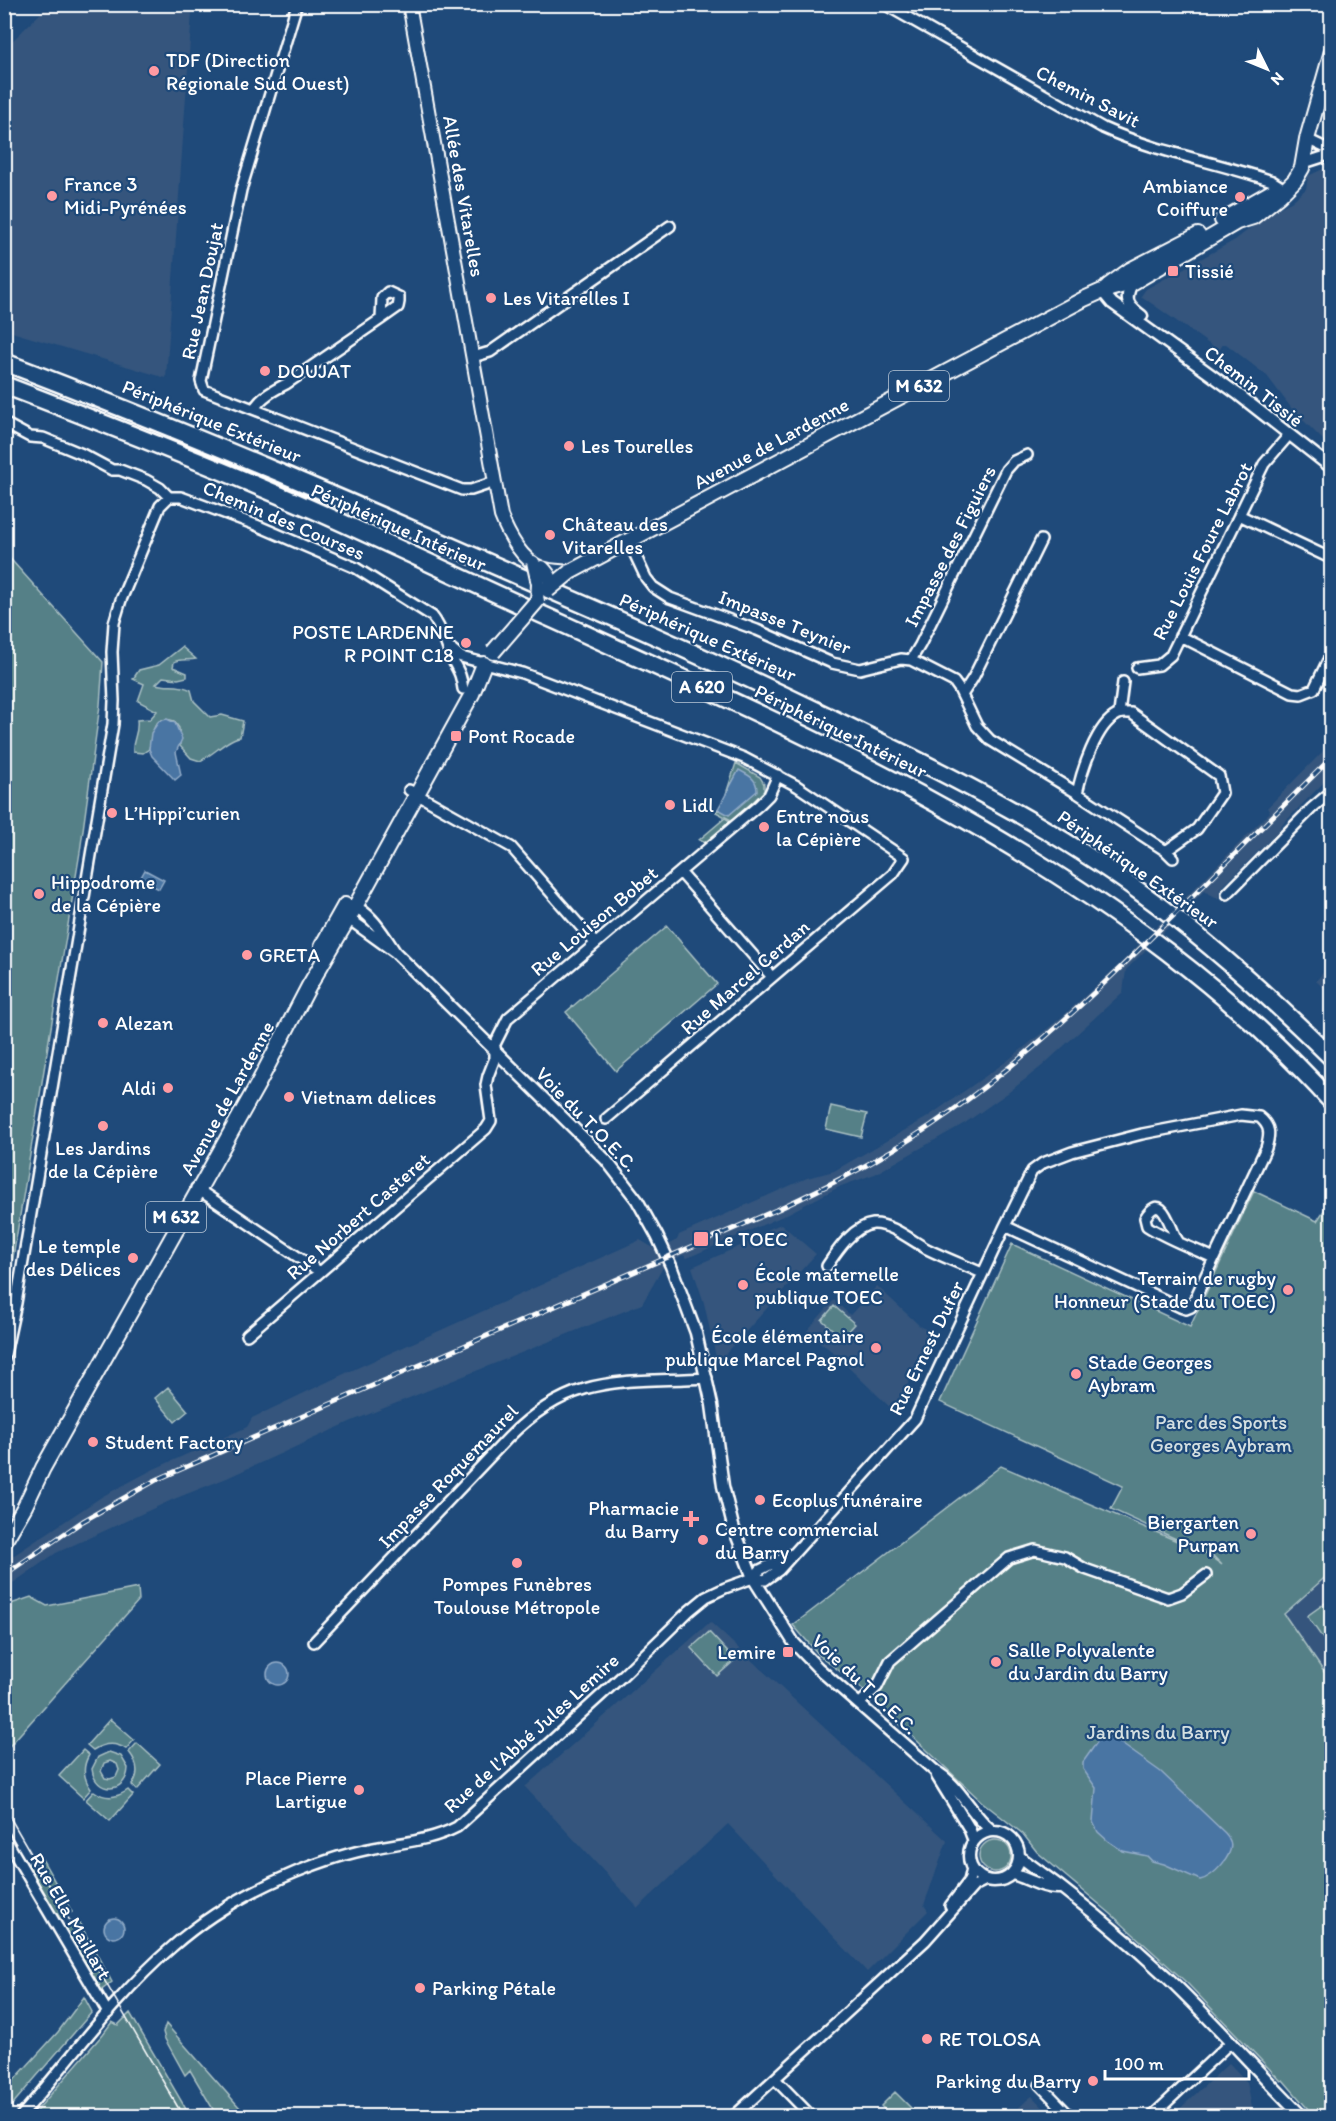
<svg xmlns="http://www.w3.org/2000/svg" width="1336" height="2121" font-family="Itim,sans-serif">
<rect width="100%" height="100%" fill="#1f4a7a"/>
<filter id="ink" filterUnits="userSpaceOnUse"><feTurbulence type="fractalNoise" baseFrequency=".0167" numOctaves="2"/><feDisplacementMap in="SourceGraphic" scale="12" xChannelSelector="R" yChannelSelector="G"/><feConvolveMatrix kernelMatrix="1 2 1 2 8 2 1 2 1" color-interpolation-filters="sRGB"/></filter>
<g filter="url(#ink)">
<path fill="#34557d" d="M49,5H111L192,12L166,378L5,330V48Z
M1327,167L1332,169L1331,448L1292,409L1267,376L1226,344H1223L1219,351L1141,296L1146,289L1235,240L1271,212L1291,202L1306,189L1308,176Z
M1331,743V775L1280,827L1281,829L1220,889L1219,899L1204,891L1126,970L1123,992L1042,1066L1009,1092L965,1123L875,1174L841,1186L783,1216L687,1258L683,1255L665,1264L642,1304L352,1421L227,1478L174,1499L56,1553L13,1583L5,1570L4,1562L103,1496L154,1469L247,1427L252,1418L346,1373L640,1240L657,1250L677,1240L679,1235L807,1178L834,1171L926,1118L1007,1061L1063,1016L1120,964L1270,812L1267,808Z
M1331,963V995L1316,981Z
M781,1224L816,1254L723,1357H716L704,1303L692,1267L754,1240L769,1229Z
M877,1286L921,1327L932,1332L925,1347L927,1357L919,1361L902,1398L899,1397L893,1410L829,1349L806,1332L834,1300L850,1315Z
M1331,1572V1682L1283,1614Z
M710,1622L947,1841L924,1905L928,1911L867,1972L728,1824L638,1908L525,1787Z
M1229,2063L1247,2082L1253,2113H1256V2116H1172Z
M1032,2096L1051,2116H1010L1027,2100Z"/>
<path fill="#558087" stroke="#aac0c3" stroke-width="1.5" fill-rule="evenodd" d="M5,553L103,662L100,705L80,852L5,1306Z
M182,647L196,659C188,661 182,658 174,662L173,667L187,673V677L178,679L163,677L156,684C169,688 177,683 191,690L194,701L210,717L222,715L243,721L240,737C228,738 213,755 200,761L191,758L180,746L179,728L174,721C152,714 153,733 149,749L143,753L133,752C132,738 139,735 137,720L150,719L157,711L138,701L144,684L133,679L139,670L159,665Z
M736,763L760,777L764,784V794L733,821L716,812L718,809L729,814L739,770L726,794Z
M725,818L731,822L706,843L699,840Z
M667,926L717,984L616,1071L566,1012Z
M831,1106L867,1114L861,1137L826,1129Z
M1254,1191L1317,1221L1331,1200V1572L1284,1614L1331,1682L1332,2110L1320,2116H1314L1283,2080L1281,2081L1187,1983L1111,1914L1037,1852L1023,1834L981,1801L859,1686L820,1656L793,1625L1001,1466L1205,1553L1222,1565L1213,1556L1111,1509L1123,1486L940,1402L1012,1244L1190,1327Z
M834,1306L855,1324L842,1338L822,1320Z
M168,1387L188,1411L175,1422L155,1398Z
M138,1588L139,1600L5,1751V1606L31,1597L47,1606Z
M1328,1601L1331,1606V1650L1307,1616Z
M709,1632L735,1660L717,1676L691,1648Z
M110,1719L134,1740L126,1749C115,1742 104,1743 93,1750L87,1745Z
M137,1743L160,1764L137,1790L132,1785C140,1774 137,1762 129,1752Z
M83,1750L89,1755C82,1767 83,1778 91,1789L83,1798L59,1776Z
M109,1752L121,1756L128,1768C127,1794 95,1795 92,1769L98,1757ZM110,1761L117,1764L119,1770L116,1777L110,1779L105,1778L101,1771L104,1763Z
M128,1790L133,1795L110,1821L86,1800L94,1791C105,1799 117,1798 128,1790Z
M979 1856a16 16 0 1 1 32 0a16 16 0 1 1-32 0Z
M41,1857L72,1912L57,1921L25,1865Z
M79,1922L112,1982L99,1992L64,1932L66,1927Z
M84,1997L92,2012L5,2113V2090L58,2032Z
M130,2013L190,2116H32L103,2034L112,2022L118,2025Z
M166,2024L240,2108L231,2116H217L190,2070L185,2075L165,2039L163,2032Z
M895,2092L913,2110L907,2116H891L881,2106Z"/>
<path fill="#4974a3" stroke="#92acc8" stroke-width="1.5" d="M167,719L175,723L182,739L176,752L181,775L175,780L152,756L149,749L151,733L159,721Z
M739,770C748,775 757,778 757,791L729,815L718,809Z
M145,870L164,880L159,889L140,879Z
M267 1674a11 11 0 1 1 22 0a11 11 0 1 1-22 0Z
M1109,1735L1161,1772L1225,1833C1227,1835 1229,1838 1230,1841C1235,1855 1213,1877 1200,1880L1164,1864L1152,1861L1147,1856L1123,1851L1108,1841L1098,1832L1093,1822L1096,1788L1083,1769V1762L1100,1738Z
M104 1928a10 10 0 1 1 20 0a10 10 0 1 1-20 0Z"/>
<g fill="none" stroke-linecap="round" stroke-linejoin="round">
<g stroke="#fff" stroke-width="14">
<path id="minor" d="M297,4L241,190L201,381L204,390L462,490H471L495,482
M884,4L1103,128C1156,152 1216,162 1272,181L1280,186V195
M1307,139L1332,151
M1304,163L1332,154
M473,357L490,352L670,226
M254,409C261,397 274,390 286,384L381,319L398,307L399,302V297L388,292L382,298L381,319
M4,423L30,437L43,438L82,454L112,470H120L146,480L160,488L169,497
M1239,515L1332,559
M629,542L646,578L653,587L670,598L757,630L832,663L860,669L901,659L911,660L954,682L959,689L977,726L990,740L1077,793L1166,851L1173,858
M1180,636L1292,693L1301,694L1314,689L1332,652
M448,646L461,657L522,673L744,758L797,786L904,858L893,874L606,1119
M911,660L920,645L1006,470L1014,461L1027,455
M1137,668L1159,665L1171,655L1264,464L1289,435
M962,695L973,678L1041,540
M1119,713L1123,682
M409,790L511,847L595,943
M1077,793C1082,771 1096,725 1117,715C1121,712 1126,713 1131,713L1219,776L1222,793L1197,829L1166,851
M680,872L772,977
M1227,894L1312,808L1332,791
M1241,1115L1259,1117C1271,1126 1270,1135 1266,1148L1191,1307L1186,1309L1180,1307L1005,1226L1032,1171L1043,1163L1072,1152L1142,1134Z
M196,1188L320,1272
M1178,1241C1170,1230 1163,1188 1145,1218L1147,1226C1167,1239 1192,1248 1214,1258
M827,1266C837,1251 853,1226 873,1224C891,1223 912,1241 927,1249C945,1258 964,1265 982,1273
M247,1335L486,1129L491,1121L486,1085L488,1076L495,1058V1044L508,1018L759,805L769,795L778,775
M4,1359L16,1303L113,724L114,701L112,652L114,623L121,600L160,506L169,497H181L256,525L356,568L432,616C442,628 445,643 451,657C458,671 461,673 463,689
M753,1578L765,1580L779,1570L915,1419L1005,1226
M314,1642L508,1438C573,1372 623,1383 707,1378
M859,1704L877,1687L890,1661L1009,1558L1035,1550L1065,1557L1085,1569L1168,1598L1182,1593L1206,1575
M4,1836L108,2013
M950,1906L969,1881L972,1869
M775,2079L811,2116
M1040,2085L1070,2116
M21,2116C70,2060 115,1996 172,1947C208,1915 252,1890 296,1872C321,1862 347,1853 374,1848C403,1842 430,1841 457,1827L620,1678L689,1611L706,1597L725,1588L753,1578L760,1570L792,1554
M734,2116L925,1941L974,1886L986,1880
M1152,2116L1231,2042"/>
</g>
<g stroke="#fff" stroke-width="15">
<path id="tertiary" d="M1132,283C1124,300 1127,305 1142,316
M1102,291L1112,303L1239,395L1332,468
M395,952C387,940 369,909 353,907C350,907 347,908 344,908L348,918L395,952L606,1160L637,1200L657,1236L671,1266L696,1333L712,1405L723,1486L733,1526L753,1578L794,1643L818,1668L935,1771C959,1784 970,1813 991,1830
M937,1776L969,1828L974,1841
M969 1856a25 25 0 1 1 50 0a25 25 0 1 1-50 0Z
M1020,1857C1072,1894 1121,1934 1168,1978C1214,2022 1257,2071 1302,2116
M1012,1874C1027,1878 1044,1889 1059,1888"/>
</g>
<g stroke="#fff" stroke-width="16">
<path id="secondary" d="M409,4L501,516C508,534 522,561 542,568C550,571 562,571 570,572"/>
</g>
<g stroke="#fff" stroke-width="18">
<path id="primary" d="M1222,220L1273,191
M1108,286L1130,270L1198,235
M570,572L1084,299L1102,291L1132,283L1237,222L1253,217L1280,195L1295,180L1302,168L1307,139L1332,51
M322,946L345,905
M4,1542L25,1506L43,1468L259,1082L309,986L355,907L472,694L484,664"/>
</g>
<g stroke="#fff" stroke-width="21">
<path id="motorway" d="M4,362C191,433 374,512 557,593C664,639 770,687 874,739C967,784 1059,832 1143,894C1211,943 1272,999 1332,1058
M4,385C109,425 213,466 316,511C395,546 473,584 552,619C831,745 1122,871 1332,1102"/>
</g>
<use href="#minor" stroke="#1f4a7a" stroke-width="9"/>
<use href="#tertiary" stroke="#1f4a7a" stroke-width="10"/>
<use href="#secondary" stroke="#1f4a7a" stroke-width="12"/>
<use href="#primary" stroke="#1f4a7a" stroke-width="14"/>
<use href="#motorway" stroke="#1f4a7a" stroke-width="16"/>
<path stroke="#fff" stroke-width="1.5" d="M4,1807L183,2116"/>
<g stroke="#fff" stroke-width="5">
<path id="rail" d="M7,1573L83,1521L156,1480L776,1210C810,1194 845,1178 877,1159C989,1095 1084,1005 1174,915C1227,862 1279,810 1332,757"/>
</g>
<use href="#rail" stroke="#1f4a7a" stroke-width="3" stroke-dasharray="9" stroke-linecap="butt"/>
<g stroke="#fff" stroke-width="16" stroke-linecap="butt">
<path id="secondary-bridge" d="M533,562L538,584L537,601"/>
</g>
<g stroke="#fff" stroke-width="18" stroke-linecap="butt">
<path id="primary-bridge" d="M542,568C549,575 553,581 548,590
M548,590L570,572
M493,652L537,601"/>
</g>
<use href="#secondary-bridge" stroke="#1f4a7a" stroke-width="12"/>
<use href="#primary-bridge" stroke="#1f4a7a" stroke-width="14"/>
</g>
</g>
<g fill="#ff9aa2" stroke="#1f4a7a" stroke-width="2">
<circle cx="154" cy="71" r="6"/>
<circle cx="52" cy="196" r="6"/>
<circle cx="1240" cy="197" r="6"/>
<rect x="1167" y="265" width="12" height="12" rx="3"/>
<circle cx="491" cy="298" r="6"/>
<circle cx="265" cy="371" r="6"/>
<circle cx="569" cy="446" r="6"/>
<circle cx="550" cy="535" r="6"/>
<circle cx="466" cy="643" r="6"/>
<rect x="450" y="730" width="12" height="12" rx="3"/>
<circle cx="670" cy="805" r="6"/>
<circle cx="112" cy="813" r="6"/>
<circle cx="764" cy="827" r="6"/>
<circle cx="39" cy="894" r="6"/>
<circle cx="247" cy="955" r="6"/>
<circle cx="103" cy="1023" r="6"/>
<circle cx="168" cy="1088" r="6"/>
<circle cx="289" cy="1097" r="6"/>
<circle cx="103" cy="1126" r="6"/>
<rect x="693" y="1231" width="16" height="16" rx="3"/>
<circle cx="133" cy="1258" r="6"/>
<circle cx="743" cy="1285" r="6"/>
<circle cx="1288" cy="1290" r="6"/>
<circle cx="876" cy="1348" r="6"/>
<circle cx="1076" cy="1374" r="6"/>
<circle cx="93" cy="1442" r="6"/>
<circle cx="760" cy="1500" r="6"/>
<path d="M688 1510h6v6h6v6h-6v6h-6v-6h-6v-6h6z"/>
<circle cx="1251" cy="1534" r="6"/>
<circle cx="703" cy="1540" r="6"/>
<circle cx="517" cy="1563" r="6"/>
<rect x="782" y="1646" width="12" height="12" rx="3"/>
<circle cx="996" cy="1662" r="6"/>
<circle cx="359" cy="1790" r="6"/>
<circle cx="420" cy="1988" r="6"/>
<circle cx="927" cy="2039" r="6"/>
<circle cx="1093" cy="2081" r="6"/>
</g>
<g text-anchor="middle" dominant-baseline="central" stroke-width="4.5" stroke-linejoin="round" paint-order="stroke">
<g fill="#1f4a7a" stroke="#bcc9d7" stroke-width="1.5">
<rect x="889" y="371" width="60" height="30" rx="4.5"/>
<rect x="672" y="672" width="60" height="30" rx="4.5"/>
<rect x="146" y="1202" width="60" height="30" rx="4.5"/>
</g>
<g font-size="18" font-weight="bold" fill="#fff">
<text x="919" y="386">M 632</text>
<text x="702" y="687">A 620</text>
<text x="176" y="1217">M 632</text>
</g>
<g font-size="20" fill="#fff" stroke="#1f4a7a" text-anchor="start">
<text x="166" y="60">TDF (Direction<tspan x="166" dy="23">Régionale Sud Ouest)</tspan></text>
<text x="64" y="184">France 3<tspan x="64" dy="23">Midi-Pyrénées</tspan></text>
<text x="1228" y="186" text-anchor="end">Ambiance<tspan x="1228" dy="23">Coiffure</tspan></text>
<text x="1185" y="271">Tissié</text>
<text x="503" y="298">Les Vitarelles I</text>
<text x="277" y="371">DOUJAT</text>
<text x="581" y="446">Les Tourelles</text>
<text x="562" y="524">Château des<tspan x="562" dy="23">Vitarelles</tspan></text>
<text x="454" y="632" text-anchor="end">POSTE LARDENNE<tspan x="454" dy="23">R POINT C18</tspan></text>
<text x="468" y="736">Pont Rocade</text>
<text x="682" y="805">Lidl</text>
<text x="124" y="813">L’Hippi’curien</text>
<text x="776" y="816">Entre nous<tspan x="776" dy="23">la Cépière</tspan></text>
<text x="51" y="882">Hippodrome<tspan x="51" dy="23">de la Cépière</tspan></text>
<text x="259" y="955">GRETA</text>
<text x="115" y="1023">Alezan</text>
<text x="156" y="1088" text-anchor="end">Aldi</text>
<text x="301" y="1097">Vietnam delices</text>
<text x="103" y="1148" text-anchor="middle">Les Jardins<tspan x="103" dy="23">de la Cépière</tspan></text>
<text x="714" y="1239">Le TOEC</text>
<text x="121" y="1246" text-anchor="end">Le temple<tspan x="121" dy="23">des Délices</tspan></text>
<text x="755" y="1274">École maternelle<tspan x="755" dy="23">publique TOEC</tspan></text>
<text x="1276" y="1278" text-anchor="end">Terrain de rugby<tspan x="1276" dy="23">Honneur (Stade du TOEC)</tspan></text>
<text x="864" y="1336" text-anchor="end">École élémentaire<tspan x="864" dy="23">publique Marcel Pagnol</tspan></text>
<text x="1088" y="1362">Stade Georges<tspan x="1088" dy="23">Aybram</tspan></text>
<text x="105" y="1442">Student Factory</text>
<text x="772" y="1500">Ecoplus funéraire</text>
<text x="679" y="1508" text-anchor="end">Pharmacie<tspan x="679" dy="23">du Barry</tspan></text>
<text x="1239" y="1522" text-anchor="end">Biergarten<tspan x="1239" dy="23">Purpan</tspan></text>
<text x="715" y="1529">Centre commercial<tspan x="715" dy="23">du Barry</tspan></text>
<text x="517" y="1584" text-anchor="middle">Pompes Funèbres<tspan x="517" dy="23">Toulouse Métropole</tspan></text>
<text x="1008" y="1650">Salle Polyvalente<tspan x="1008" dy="23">du Jardin du Barry</tspan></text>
<text x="776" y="1652" text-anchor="end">Lemire</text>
<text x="347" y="1778" text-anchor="end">Place Pierre<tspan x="347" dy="23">Lartigue</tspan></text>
<text x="432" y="1988">Parking Pétale</text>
<text x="939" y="2039">RE TOLOSA</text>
<text x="1081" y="2081" text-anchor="end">Parking du Barry</text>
</g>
<g font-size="20" fill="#fff" stroke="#1f4a7a">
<text transform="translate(1088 96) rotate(27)">Chemin Savit</text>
<text transform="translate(464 196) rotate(80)">Allée des Vitarelles</text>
<text transform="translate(202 291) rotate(-78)">Rue Jean Doujat</text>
<text transform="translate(1254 386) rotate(38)">Chemin Tissié</text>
<text transform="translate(212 421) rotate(22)">Périphérique Extérieur</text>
<text transform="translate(771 443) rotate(-28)">Avenue de Lardenne</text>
<text transform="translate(284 520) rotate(23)">Chemin des Courses</text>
<text transform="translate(399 527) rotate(24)">Périphérique Intérieur</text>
<text transform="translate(950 546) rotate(-63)">Impasse des Figuiers</text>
<text transform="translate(1202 551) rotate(-63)">Rue Louis Foure Labrot</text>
<text transform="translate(785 622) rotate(22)">Impasse Teynier</text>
<text transform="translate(708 637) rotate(24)">Périphérique Extérieur</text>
<text transform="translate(841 731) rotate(26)">Périphérique Intérieur</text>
<text transform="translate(1138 869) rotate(35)">Périphérique Extérieur</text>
<text transform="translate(594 921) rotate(-40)">Rue Louison Bobet</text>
<text transform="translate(745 977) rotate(-41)">Rue Marcel Cerdan</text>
<text transform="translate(227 1098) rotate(-61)">Avenue de Lardenne</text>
<text transform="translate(587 1119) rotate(46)">Voie du T.O.E.C.</text>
<text transform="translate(358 1216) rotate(-41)">Rue Norbert Casteret</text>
<text transform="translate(926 1348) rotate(-64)">Rue Ernest Dufer</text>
<text transform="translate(448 1476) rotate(-46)">Impasse Roquemaurel</text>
<text transform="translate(865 1684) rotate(43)">Voie du T.O.E.C.</text>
<text transform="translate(531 1733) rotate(-42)">Rue de l'Abbé Jules Lemire</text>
<text transform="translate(71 1916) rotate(60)">Rue Ella Maillart</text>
</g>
<g font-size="20" fill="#d4dfe1" stroke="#1f4a7a">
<text x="1221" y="1422">Parc des Sports<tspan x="1221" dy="23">Georges Aybram</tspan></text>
<text x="1158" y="1732">Jardins du Barry</text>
</g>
</g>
<rect width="1336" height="2121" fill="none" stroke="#1f4a7a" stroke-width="24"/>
<rect x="12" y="12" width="1312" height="2097" fill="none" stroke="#fff" stroke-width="2" filter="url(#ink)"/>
<g transform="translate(1267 69) rotate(133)" stroke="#1f4a7a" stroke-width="4.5" paint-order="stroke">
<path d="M0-4.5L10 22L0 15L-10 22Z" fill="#ffffff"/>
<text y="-9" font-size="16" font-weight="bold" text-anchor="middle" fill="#ffffff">N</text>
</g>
<path d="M1105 2070v9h144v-9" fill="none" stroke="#ffffff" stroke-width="3"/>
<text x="1114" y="2070" font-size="18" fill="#ffffff" stroke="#1f4a7a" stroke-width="4.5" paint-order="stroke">100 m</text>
</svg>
